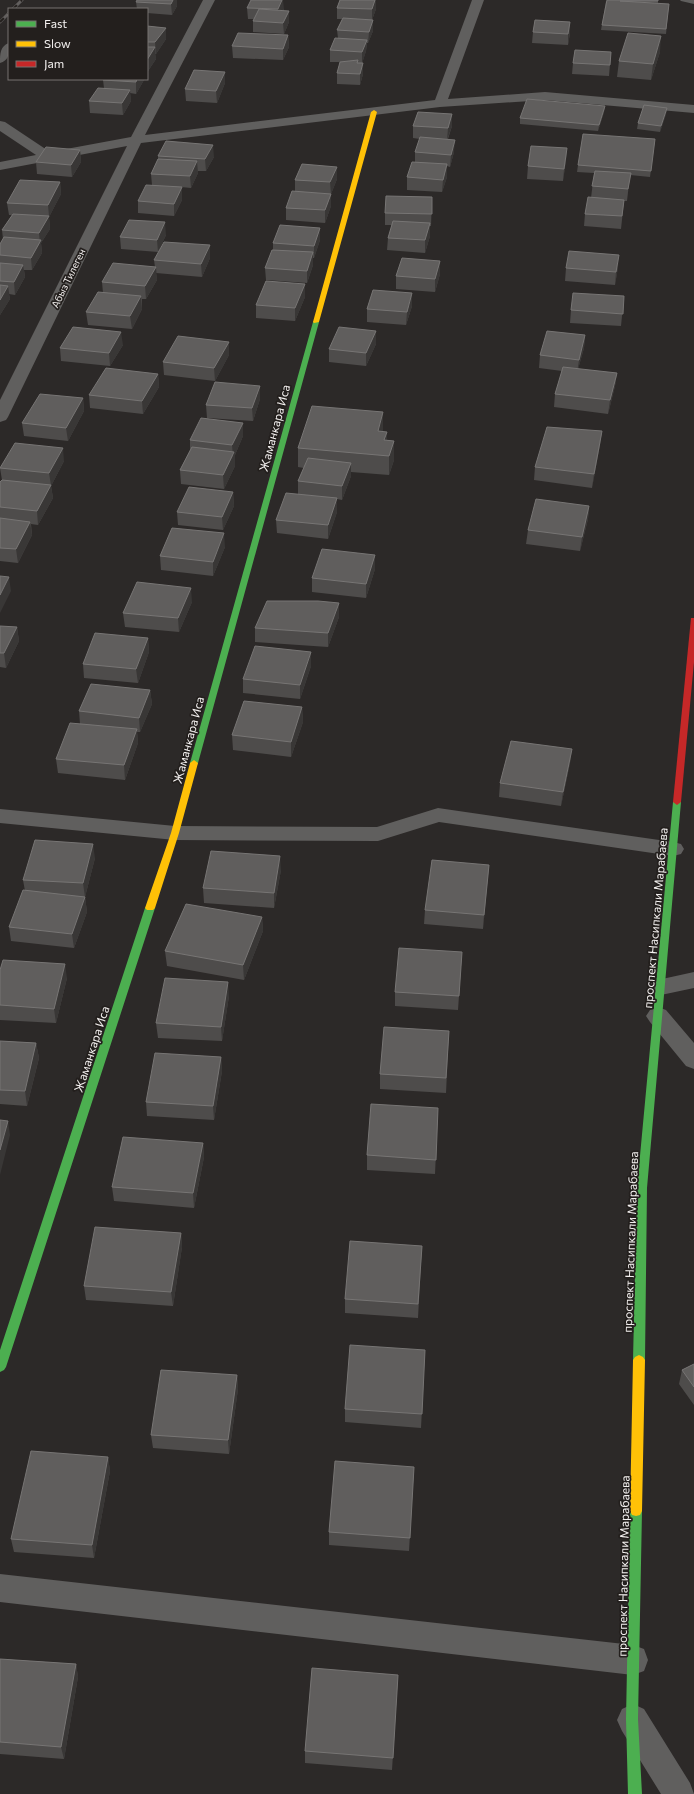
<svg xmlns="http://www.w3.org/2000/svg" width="694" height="1794" font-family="Commissioner,sans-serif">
<rect width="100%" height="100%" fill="#2c2928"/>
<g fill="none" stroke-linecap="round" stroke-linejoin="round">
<path fill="#605f5e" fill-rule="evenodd" d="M680,0H694V4L681,1Z"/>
<path fill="#605f5e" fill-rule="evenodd" d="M203,0H215L145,135L435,100L472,0H484L448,99L545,92L694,105V113L545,100L440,107L141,143L8,417L6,420L0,422V400L127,146L0,170V162L36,155L0,131V121L5,122L50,152L131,137Z
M9,43C9,52 10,60 0,63C0,54 0,46 9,43Z
M438,808L673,842L681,844L684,849L681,854L673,856L439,822L378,841L175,840L0,823V809L175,826L377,827Z
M694,972V988L661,995L653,993L649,987L653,981Z
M658,1007L666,1010L694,1043V1069L686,1066L650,1022L646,1016L650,1010Z
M0,1574L633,1645L644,1649L648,1660L644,1671L633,1675L0,1602Z
M633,1704L644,1709L690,1783L694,1794H661L622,1731L617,1720L622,1709Z"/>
<path fill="#4caf50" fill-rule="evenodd" d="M316,320L319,322L198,763L197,765H191L190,763L313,322Z
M677,799L681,802L647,1188L645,1360L643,1363L639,1365L635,1363L633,1360L637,1188L673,802Z
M150,905L155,908L6,1367L4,1370L0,1372V1350L145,908Z
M636,1506L640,1507L642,1511L638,1719L642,1794H628L626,1719L630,1511L632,1507Z"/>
<path fill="#ffc107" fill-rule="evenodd" d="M374,110L377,112L319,322L314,323L313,322L371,112Z
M194,760L198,763L179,833L155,908L153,910H147L145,908L171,833L190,763Z
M639,1355L643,1357L645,1360L642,1511L640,1515L636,1516L632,1515L630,1511L633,1360L635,1357Z"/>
<path fill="#c62828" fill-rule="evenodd" d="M691,618H694V662L681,802L677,805L673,802Z"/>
<g stroke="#625f5e" stroke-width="3">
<path id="rail" d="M13,9L22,0
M0,22L9,13"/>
</g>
<use href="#rail" stroke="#231f1d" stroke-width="2" stroke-dasharray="5.5" stroke-linecap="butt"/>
</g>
<path fill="#4e4c4b" d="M177,0V6L172,15L147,13V9H137L136,2Z
M340,0H376V9L372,20H373V31L368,43H367L366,51L362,63L363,74L360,85L337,84V73L340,62H330V50L338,38L337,30L342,19H337V8Z
M658,0V4H669L666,34L601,30L606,1Z
M247,8L284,9L283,11H289V22L284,34L253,32V21L254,19H248Z
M147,26L166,28V39L156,54H155L156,59L148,71H147Z
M533,32L570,33L568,45L532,43Z
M288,35L289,47L283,60L233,58L232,46Z
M611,52L609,76L572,74L573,63Z
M660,52L651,80L617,77L619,61Z
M104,79H144V80L136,94L130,93L131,101L123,115L90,113L89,101L104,88L103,80Z
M225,83L217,103L186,101L185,89Z
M605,106L604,112L598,131L520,124V118Z
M667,108L666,114L660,132L637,129L638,123Z
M452,114V126L448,139L454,152L450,167L447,166V177L442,192L407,190V177L415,162V152L420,139L413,138V126Z
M655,139L650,177L630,175L627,201H624L621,229L584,226L585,214L591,198L594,173L577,172L578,165Z
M567,148L566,160L563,181L527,179L528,166Z
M80,150L81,162L72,177L37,174L36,162Z
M158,156L214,157L206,171H198V173L191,188L181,187H182V200L174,216L138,213V201L152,185L151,174L158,159Z
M337,167V179L331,194V206L325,223L286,220V208L295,191V180Z
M60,182L61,194L49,217L50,229L41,243L42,253L32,270H24L25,277L15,295L9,294L10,299L0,315V244L3,239L2,230L12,215H9L7,203Z
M432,197L431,226H430V236L425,253L387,250L388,238L392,225H385V213Z
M320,228V240L314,258H313V265L307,283L266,280L265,268L273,250V243Z
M166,235L158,252L121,249L120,237Z
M210,258L202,277L156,273L157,280L146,299H142V309L132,329L88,325L86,312L103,293L102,282L155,267L154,260Z
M440,261V274L435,292L396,289V276Z
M618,267L615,285L565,281L566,268Z
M624,296L621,326L570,323L571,310Z
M305,297L295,321L256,318V305Z
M412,306L406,325L367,322V309Z
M376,331V344L366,366L329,362V349Z
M585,335L584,348L578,369L617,373L615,386L608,414L554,407L555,394L562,371L539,368L540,355Z
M123,345L110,366L61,361L60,348Z
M229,355L215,381L164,375L163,362Z
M158,374L159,387L143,414L90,408L89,395Z
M260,386V399L253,421L207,418L206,405Z
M83,398L84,411L68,441L24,436L22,423Z
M383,431L387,440L394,441V460L389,475L351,472V476L342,500L337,499V512L328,539L277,533L276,520L298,494V481L304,468L298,467V448Z
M602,431L600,445L592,488L534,480L535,467Z
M243,436L235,455V466L224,489L181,484L180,470L190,450V440Z
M64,461L51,486L53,498L38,525L31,524L32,535L18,563L0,561V482L2,480L0,468Z
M233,492L234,506L223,530L178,525L177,512Z
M589,506L588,519L580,551L526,544L528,530Z
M225,547L213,576L161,570L160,556Z
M375,555V569L366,598L312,592V578Z
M192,602L179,632L125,627L123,613Z
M339,617L328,647L255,642V628Z
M0,626L17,627L19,641L6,668L0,667Z
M148,638L149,652L138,683L84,678L83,664Z
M311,666L300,699L243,693V679Z
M150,690L152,704L140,732H137L138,743L125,780L58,773L56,759L80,724L79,711Z
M302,707L303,722L291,757L233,750L232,735Z
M572,749L570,763L561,806L499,797L500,783Z
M95,858L85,897L87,912L74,948L11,941L9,927L25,891L23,880Z
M489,865L483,929L424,924L425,910Z
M281,870L274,908L204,903L203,888Z
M262,917L263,931L244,980L167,966L165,951Z
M462,952L458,1010L395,1006V992Z
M0,970L67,978L56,1023L0,1020Z
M229,996L222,1041L158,1038L156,1023Z
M449,1031L446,1093L380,1089V1074Z
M0,1041L36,1043L39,1058L27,1106L0,1104Z
M221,1057L222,1071L214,1120L147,1116L146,1102Z
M438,1108L435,1174L367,1170V1155Z
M203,1143L204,1157L194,1208L114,1201L112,1187Z
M181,1233L182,1247L173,1306L86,1300L84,1286Z
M422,1246L418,1318L345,1313V1299Z
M425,1350L421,1428L345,1422V1409Z
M694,1364V1405L679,1384L682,1370Z
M237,1375L238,1389L229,1454L153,1448L151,1435Z
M108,1457L110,1471L94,1558L14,1552L11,1539Z
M414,1467L409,1551L329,1545V1532Z
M0,1659L76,1664L78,1677L64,1759L0,1754Z
M398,1675L392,1770L305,1763V1751Z"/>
<path fill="#393736" d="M173,0H177V6L172,15L171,4Z
M282,0H283L284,9L278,20V9Z
M375,0H376V9L372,20V9Z
M289,11V22L284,34L283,23Z
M373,20V31L368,43L369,32Z
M570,22V33L568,45V34Z
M166,28V39L156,54L155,42Z
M288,35L289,47L283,60V49Z
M661,36L660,52L651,80L653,64Z
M367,40L366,51L362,64V52Z
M155,47L156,59L148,71L147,60Z
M363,63V74L360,85V74Z
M225,72V83L217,103L216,91Z
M137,79H144V80L136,94V82Z
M130,90L131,101L123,115L122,103Z
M605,106L604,112L598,131L599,125Z
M667,108L666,114L660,132L661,126Z
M452,114V126L447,140L448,128Z
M455,140L454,152L450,167L451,155Z
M213,145L214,157L206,171L205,159Z
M567,148L566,160L563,181L564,169Z
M80,150L81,162L72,177L71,165Z
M197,161L198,173L191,188L190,176Z
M447,164V177L442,192L443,180Z
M337,167V179L331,194L330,182Z
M60,182L61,194L49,217L50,229L41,243L42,253L32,270L31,258L40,243L39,233L49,216L48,205Z
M182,187V200L174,216V204Z
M331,194V206L325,223V210Z
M165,222L166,235L158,252L157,240Z
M430,223V236L425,253V240Z
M320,228V240L314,258V246Z
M210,245V258L202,277L201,264Z
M313,252V265L307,283V271Z
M619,255L618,267L615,285L616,272Z
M440,261V274L435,292V279Z
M23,265L25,277L15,295L14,282Z
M156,267L157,280L146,299L145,286Z
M305,284V297L295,321V308Z
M8,286L10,299L0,315V300Z
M412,293V306L406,325L407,312Z
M141,296L142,309L132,329L130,316Z
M376,331V344L366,366V353Z
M121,332L123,345L110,366L109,353Z
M585,335L584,348L577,373L579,360Z
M229,342V355L215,381L214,368Z
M617,373L615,386L608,414L610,400Z
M158,374L159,387L143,414L142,401Z
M260,386V399L253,421L252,408Z
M83,398L84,411L68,441L66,428Z
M383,412V431L377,450L378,431Z
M243,423V436L235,455V466L224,489L223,475L233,456L232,445Z
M602,431L600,445L592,488L594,474Z
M387,432V451L384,440Z
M394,441V460L389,475V456Z
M63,448L64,461L51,486L53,498L38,525L37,511L51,485L49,473Z
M351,463V476L342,500V486Z
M233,492L234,506L223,530L222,517Z
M337,498V512L328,539V525Z
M589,506L588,519L580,551L582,537Z
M30,522L32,535L18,563L16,549Z
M224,533L225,547L213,576V562Z
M375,555V569L366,598V584Z
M9,577L11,591L0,613V595Z
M191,588L192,602L179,632L178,618Z
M339,603V617L328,647V633Z
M17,627L19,641L6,668L4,653Z
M148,638L149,652L138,683L136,669Z
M311,652V666L300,699V685Z
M150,690L152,704L140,732L139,718Z
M302,707L303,722L291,757V742Z
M137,729L138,743L125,780L124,765Z
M572,749L570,763L561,806L563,792Z
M93,844L95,858L85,897L87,912L74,948L72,934L85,897L83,883Z
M280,856L281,870L274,908V893Z
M489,865L488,879L483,929L484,915Z
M262,917L263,931L244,980L243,965Z
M65,964L67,978L56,1023L54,1009Z
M228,982L229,996L222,1041L221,1027Z
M36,1043L39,1058L27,1106L25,1091Z
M221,1057L222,1071L214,1120L213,1106Z
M8,1121L10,1135L0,1175V1150Z
M203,1143L204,1157L194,1208L193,1193Z
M181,1233L182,1247L173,1306L171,1292Z
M237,1375L238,1389L229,1454L228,1440Z
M108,1457L110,1471L94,1558L92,1545Z
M76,1664L78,1677L64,1759L61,1747Z"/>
<path fill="#605e5d" stroke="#777574" d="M137,0H173L171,4L136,2Z
M251,0H282L278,9L247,8Z
M340,0H375L372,9L337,8Z
M607,0H658V1H620L669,4L666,29L602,25Z
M259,9L289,11L283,23L253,21Z
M343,18L373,20L369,32L337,30Z
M535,20L570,22L568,34L533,32Z
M147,26L166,28L155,42H147Z
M238,33L288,35L283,49L232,46Z
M628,33L661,36L653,64L619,61Z
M335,38L367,40L362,52L330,50Z
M147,47H155L147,60Z
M575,50L611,52L610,65L573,63Z
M358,60L357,63H363L360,74L337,73L340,62Z
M194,70L225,72L216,91L185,89Z
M104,79H137L136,82L103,80Z
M98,88L130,90L122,103L89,101Z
M527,99L605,106L599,125L520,118Z
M644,105L667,108L661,126L638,123Z
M418,112L452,114L448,128L413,126Z
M583,134L655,139L651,171L578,165Z
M420,137L455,140L451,155L415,152Z
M166,141L213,145L205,159L158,156Z
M531,146L567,148L564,169L528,166Z
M46,147L80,150L71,165L36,162Z
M158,159L197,161L190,176L151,174Z
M412,162L447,164L443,180L407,177Z
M302,164L337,167L330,182L295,180Z
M595,171L631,173L628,189L592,186Z
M20,180L60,182L48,205L7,203Z
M146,185L182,187L174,204L138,201Z
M292,191L331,194L325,210L286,208Z
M386,196L432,197V214L385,213Z
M588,197L624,200L622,216L585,214Z
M13,214L49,216L39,233L2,230Z
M129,220L165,222L157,240L120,237Z
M393,221L430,223L425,240L388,238Z
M280,225L320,228L314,246L273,243Z
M4,237L41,240L31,258L0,255V244Z
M164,242L210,245L201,264L154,260Z
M272,250L313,252L307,271L265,268Z
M569,251L619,255L616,272L566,268Z
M402,258L440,261L435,279L396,276Z
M0,263L23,265L14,282L0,281Z
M113,263L156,267L145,286L102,282Z
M266,281L305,284L295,308L256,305Z
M0,285L8,286L0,300Z
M373,290L412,293L407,312L367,309Z
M98,292L141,296L130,316L86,312Z
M573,293L624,296L623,314L571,310Z
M73,327L121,332L109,353L60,348Z
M339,327L376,331L366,353L329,349Z
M547,331L585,335L579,360L540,355Z
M178,336L229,342L214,368L163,362Z
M563,367L617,373L610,400L555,394Z
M106,368L158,374L142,401L89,395Z
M215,382L260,386L252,408L206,405Z
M40,394L83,398L66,428L22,423Z
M312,406L383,412L378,431L387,432L384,440L394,441L389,456L298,448Z
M201,418L243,423L232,445L190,440Z
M547,427L602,431L594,474L535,467Z
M15,443L63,448L49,473L0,468Z
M192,447L234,452L223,475L180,470Z
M308,458L351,463L342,486L298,481Z
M2,480L51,485L37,511L0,507V482Z
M189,487L233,492L222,517L177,512Z
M286,493L337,498L328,525L276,520Z
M536,499L589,506L582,537L528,530Z
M0,518L30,522L16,549L0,548Z
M172,528L224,533L213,562L160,556Z
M322,549L375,555L366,584L312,578Z
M0,576L9,577L0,595Z
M137,582L191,588L178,618L123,613Z
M267,601H318L339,603L328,633L255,628Z
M0,626L17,627L4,653H0Z
M95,633L148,638L136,669L83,664Z
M255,646L311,652L300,685L243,679Z
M91,684L150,690L139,718L79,711Z
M244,701L302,707L291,742L232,735Z
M70,723L137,729L124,765L56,759Z
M511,741L572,749L563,792L500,783Z
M35,840L93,844L83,883L23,880Z
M211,851L280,856L274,893L203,888Z
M432,860L489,865L484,915L425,910Z
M23,890L85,897L72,934L9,927Z
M186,904L262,917L243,965L165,951Z
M399,948L462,952L459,996L395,992Z
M3,960L65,964L54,1009L0,1005V970Z
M165,978L228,982L221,1027L156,1023Z
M384,1027L449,1031L446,1078L380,1074Z
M0,1041L36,1043L25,1091L0,1090Z
M155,1053L221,1057L213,1106L146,1102Z
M371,1104L438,1108L436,1160L367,1155Z
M0,1120L8,1121L0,1150Z
M123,1137L203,1143L193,1193L112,1187Z
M95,1227L181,1233L171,1292L84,1286Z
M350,1241L422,1246L418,1304L345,1299Z
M350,1345L425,1350L422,1414L345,1409Z
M694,1364V1387L682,1370Z
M161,1370L237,1375L228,1440L151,1435Z
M31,1451L108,1457L92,1545L11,1539Z
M335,1461L414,1467L410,1538L329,1532Z
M0,1659L76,1664L61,1747L0,1742Z
M312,1668L398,1675L393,1758L305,1751Z"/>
<g text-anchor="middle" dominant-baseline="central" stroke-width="3.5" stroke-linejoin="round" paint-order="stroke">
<g font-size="10" fill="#f4f1f0" stroke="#231f1d">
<text transform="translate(68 278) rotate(-64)">Абыз Тилеген</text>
</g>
<g font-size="12" fill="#f4f1f0" stroke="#231f1d">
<text transform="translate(274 428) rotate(-75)">Жаманкара Иса</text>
<text transform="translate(188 740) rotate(-75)">Жаманкара Иса</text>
<text transform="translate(655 918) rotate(-85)">проспект Насипкали Марабаева</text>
<text transform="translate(91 1049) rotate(-72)">Жаманкара Иса</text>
<text transform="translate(630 1242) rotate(-88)">проспект Насипкали Марабаева</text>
<text transform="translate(623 1566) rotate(-89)">проспект Насипкали Марабаева</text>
</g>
</g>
<rect x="8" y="8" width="140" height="72" fill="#231f1d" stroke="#777371"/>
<rect x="16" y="21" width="20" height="6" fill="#4caf50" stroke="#777371"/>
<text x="44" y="28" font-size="12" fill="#f4f1f0">Fast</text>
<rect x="16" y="41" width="20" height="6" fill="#ffc107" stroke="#777371"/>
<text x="44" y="48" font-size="12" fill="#f4f1f0">Slow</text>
<rect x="16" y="61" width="20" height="6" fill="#c62828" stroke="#777371"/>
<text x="44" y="68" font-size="12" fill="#f4f1f0">Jam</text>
</svg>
